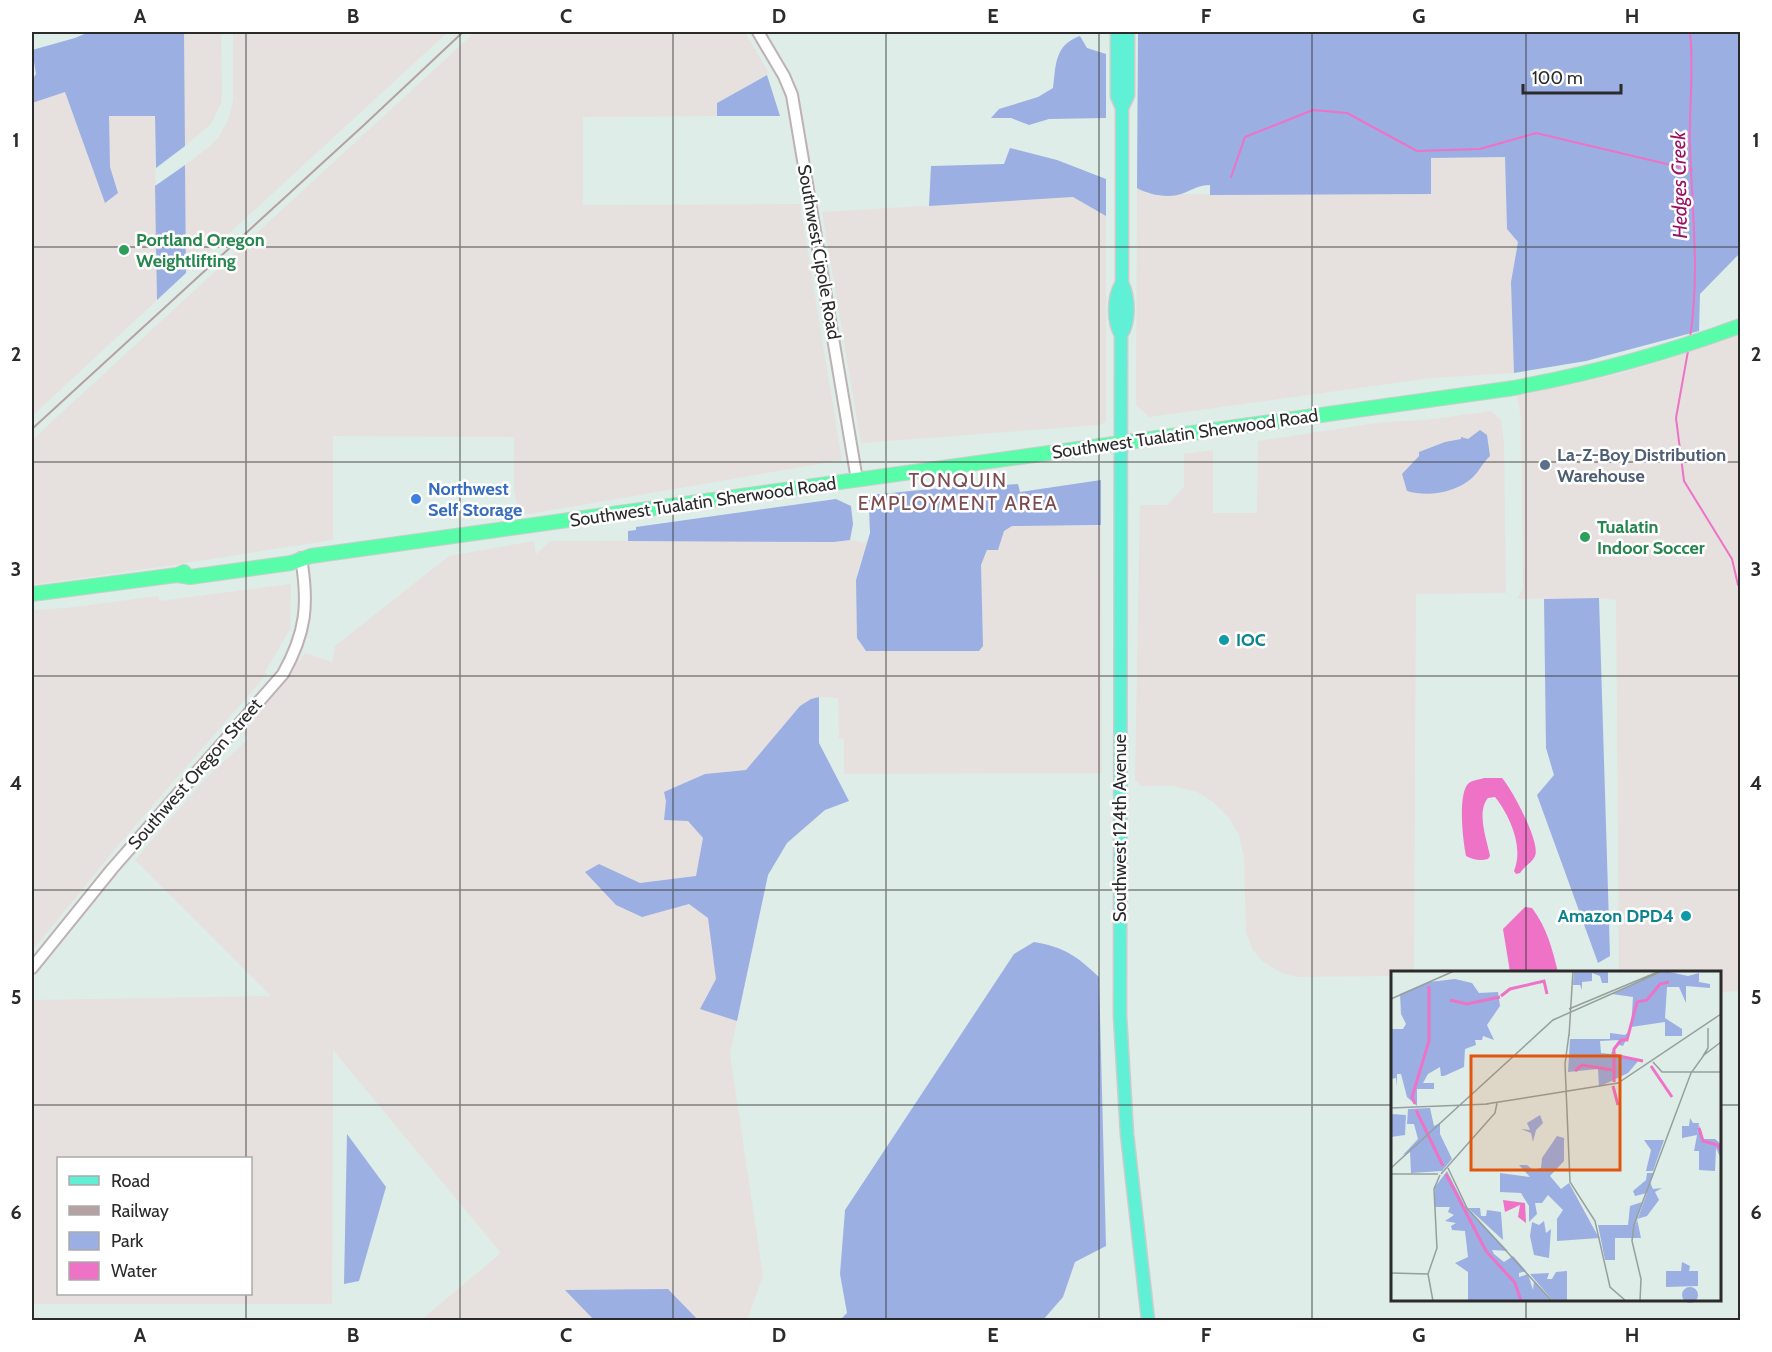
<svg xmlns="http://www.w3.org/2000/svg" width="1772" height="1352" font-family="Cabin,sans-serif">
<rect width="100%" height="100%" fill="#deede7"/>
<path fill="#e6e1de" fill-rule="evenodd" d="M184,32H221L222,91L221,103L211,124L185,146Z
M233,32H448L186,273L185,165L209,147L219,137L229,118L233,100Z
M475,32H745L769,73L717,103V116L583,117V205L800,204L842,460L529,514H522L518,510L514,490V437L333,436V540L160,567L32,585V440Z
M154,55L157,300L32,416V94Z
M1505,157L1507,229L1518,242L1511,282L1514,373L1431,378L1149,417L1136,405L1137,188L1148,194H1431V158Z
M1073,197L1106,216V422L1099,425L861,443L822,212Z
M1740,333V991L1720,992V972H1619L1616,600L1599,598L1517,599L1523,588L1521,417L1517,396L1615,375L1670,359Z
M1491,411L1501,420L1504,443L1506,593L1416,594L1414,972H1392V976L1298,977L1282,973L1262,961L1253,950L1246,933L1244,857L1239,835L1230,819L1213,802L1197,792L1173,786H1142L1135,780L1140,505H1167L1184,487V454L1213,450V513H1257L1258,441L1383,422L1425,420Z
M1012,526H1101L1102,773L844,774V739L839,738L838,698L819,697L811,699L800,706L746,770L705,774L760,792L756,931L730,1054L763,1276L747,1320H421L501,1253L333,1050L332,1304H32V1000L271,996L135,860L205,779L249,738L243,734L305,653L332,662L335,646L449,556L534,541L536,554L550,541L825,540L834,542L850,540L868,543L858,569L856,580L859,642L866,651H979L983,646L981,565L988,550H998L1004,531ZM58,1158H250V1294H58Z
M291,584L290,629L265,672L267,674L121,842L32,951V610L66,608L158,596L159,601Z"/>
<path fill="#9bafe3" d="M89,32H184L185,146L156,168L155,116H109L110,167L118,193L105,203L65,92L32,103V80L36,74L32,50L75,38Z
M1138,32H1740V253L1700,294L1699,331L1586,361L1514,373L1511,282L1518,242L1507,229L1505,157L1431,158V194L1210,195V185C1199,185 1194,189 1184,193C1170,199 1149,195 1137,188Z
M1080,36L1087,48L1106,54V118L1049,119L1029,125L1011,118H991L999,109L1038,97L1053,88C1056,66 1054,45 1080,36Z
M767,75L780,116H717V103Z
M1010,148L1057,160L1106,179V216L1073,197L929,206L931,166L1004,164Z
M185,165L186,273L157,300L155,186Z
M1480,430L1487,435L1490,456C1483,462 1479,472 1472,478C1455,493 1428,497 1407,491L1402,474L1419,456V452L1445,442L1461,439V437L1468,439Z
M1101,480V525L1012,526L1004,531L998,550H987L981,565L983,646L979,651H866L857,638L856,580L870,533L869,507L872,506V503H868L867,499L870,495L1002,482L1003,485L1018,484L1020,492Z
M836,499L851,506L853,524L850,540L834,542L628,541V531L636,530V527Z
M1599,598L1610,956L1598,963L1537,795L1554,775L1546,748L1544,599Z
M819,697V743L849,801L825,810L787,843L768,875L737,1021L700,1009L716,979L708,918L689,904L642,917L616,905L585,872L599,864L640,883L696,876L703,838L688,821L664,820L666,801L664,792L705,774L746,770L800,706L811,699Z
M1034,942C1064,947 1077,956 1099,977L1106,1246L1075,1262L1063,1297L1043,1320H840L847,1313L840,1274L845,1210L1014,954Z
M347,1134L386,1187L359,1281L344,1284Z
M668,1289L698,1320H594L565,1290Z"/>
<path fill="#ee72c6" d="M1484,778H1502C1512,789 1541,843 1535,856C1532,863 1524,866 1520,873L1516,874L1514,871C1524,847 1510,816 1495,797L1488,798C1476,812 1487,840 1490,856L1488,859C1480,861 1474,860 1466,856C1463,841 1458,799 1467,785C1471,780 1478,780 1484,778Z
M1525,907L1532,908C1547,928 1552,948 1558,972H1510L1503,929Z"/>
<g fill="none" stroke-linecap="round" stroke-linejoin="round">
<path stroke="#ee72c6" stroke-width="2" d="M1690,32C1694,69 1689,108 1690,146C1692,210 1700,274 1690,338
M1231,177L1245,137L1313,110L1347,113L1417,151L1480,149L1536,133L1692,170
M1688,351L1676,418L1684,481L1732,559L1738,585
M1739,596L1740,607"/>
<g stroke="#bfb1b3" stroke-width="14">
<path id="secondary" d="M758,32L784,76L792,95L857,480
M32,968L112,869L283,674C306,633 309,604 301,558"/>
</g>
<g stroke="#ccc" stroke-width="15">
<path id="primary" d="M1117,32V96L1122,108
M1122,283C1113,297 1113,321 1121,335L1120,1016L1127,1134L1148,1320
M1121,335C1130,321 1129,298 1122,283V108L1128,95V32"/>
</g>
<g stroke="#ccc" stroke-width="16">
<path id="highway" d="M177,575L190,577L291,563L311,556L1507,389C1587,375 1664,354 1740,326
M32,594L177,575L184,572"/>
</g>
<use href="#secondary" stroke="#fff" stroke-width="10"/>
<use href="#primary" stroke="#60f0d6" stroke-width="12"/>
<use href="#highway" stroke="#59fda9" stroke-width="14"/>
<path stroke="#b5a0a2" stroke-width="2" d="M32,429L364,125L463,32"/>
</g>
<path fill="none" stroke="#2b2b2b" stroke-width="1.5" stroke-opacity="0.55" d="M246,32V1158M460,32V1320M673,32V1320M886,32V1320M1099,32V1320M1312,32V1320M1526,32V972M32,247H1740M32,462H1740M32,676H1740M32,890H1740M32,1105H1392M1720,1105H1740M246,1294V1320M1526,1300V1320"/>
<g fill="#2e9e5b" stroke="#fff" stroke-width="2">
<circle cx="124" cy="250" r="6"/>
<circle cx="1585" cy="537" r="6"/>
</g>
<circle fill="#5c6f8a" stroke="#fff" stroke-width="2" cx="1545" cy="465" r="6"/>
<circle fill="#3f7fe0" stroke="#fff" stroke-width="2" cx="416" cy="499" r="6"/>
<g fill="#0f9aa8" stroke="#fff" stroke-width="2">
<circle cx="1224" cy="640" r="6"/>
<circle cx="1686" cy="916" r="6"/>
</g>
<g text-anchor="middle" dominant-baseline="central" stroke-width="5" stroke-linejoin="round" paint-order="stroke">
<g font-size="18" font-weight="bold" fill="#27864d" stroke="#fff" text-anchor="start">
<text x="136" y="240">Portland Oregon<tspan x="136" dy="21">Weightlifting</tspan></text>
<text x="1597" y="527">Tualatin<tspan x="1597" dy="21">Indoor Soccer</tspan></text>
</g>
<g font-size="18" fill="#2b2b2b" stroke="#fff">
<text transform="translate(819 252) rotate(80)">Southwest Cipole Road</text>
<text transform="translate(1185 434) rotate(-8)">Southwest Tualatin Sherwood Road</text>
<text transform="translate(703 502) rotate(-8)">Southwest Tualatin Sherwood Road</text>
<text transform="translate(195 774) rotate(-49)">Southwest Oregon Street</text>
<text transform="translate(1120 828) rotate(-90)">Southwest 124th Avenue</text>
</g>
<g font-size="18" font-weight="bold" fill="#4e5e75" stroke="#fff" text-anchor="start">
<text x="1557" y="455">La-Z-Boy Distribution<tspan x="1557" dy="21">Warehouse</tspan></text>
</g>
<g font-size="18" font-weight="bold" fill="#366cbe" stroke="#fff" text-anchor="start">
<text x="428" y="489">Northwest<tspan x="428" dy="21">Self Storage</tspan></text>
</g>
<g font-size="18" font-weight="bold" fill="#0d838f" stroke="#fff" text-anchor="start">
<text x="1236" y="640">IOC</text>
<text x="1674" y="916" text-anchor="end">Amazon DPD4</text>
</g>
<g font-size="20" font-style="italic" fill="#9c0e63" stroke="#fff">
<text transform="translate(1679 185) rotate(-91)">Hedges Creek</text>
</g>
<g font-size="20" letter-spacing="1.5" fill="#7c4c52" stroke="#fff">
<text x="958" y="480">TONQUIN<tspan x="958" dy="23">EMPLOYMENT AREA</tspan></text>
</g>
</g>
<g transform="translate(1391 971)">
<rect width="330" height="330" fill="#deede7"/>
<path d="M183,0H217V12H211L209,5L201,2V10L191,11V19L189,14H182ZM274,0L297,5L308,2V11L319,13V17L295,15V32L288,16H276L274,47L291,58V65H274V51L240,56L242,26L221,23ZM64,8L81,12L88,22L107,21L109,35L96,54L103,69L92,65L91,69H84L85,74L74,78L73,96L53,105H50L49,96L37,103L32,112H43V118H26V135L16,126L10,103H6V116L5,107L0,108V58H12L15,53L10,43L9,23L38,11ZM240,58L232,75L225,73L228,69L209,70L210,82L220,83L224,74L223,83L248,89L237,102L208,116L207,98L177,101L179,68H219V62L234,64ZM39,137L43,155L49,152V163L61,188L51,200L20,202L19,181L12,184L27,168L23,153H16L17,138ZM0,143L15,144L14,164L0,166ZM149,144L152,152L145,159L142,171L140,162L130,158L139,159L136,152ZM299,147L302,152H308L306,164L291,167V155H298ZM308,154L312,168H324L330,173V188L325,177L324,200L308,199V180H303ZM166,165L173,167V190L159,205L170,218L178,212L208,267L166,270V248L172,239L157,224L151,232H144L146,243L138,251V235L130,222L109,221V202L139,206L128,194H136L142,199L150,197L151,187ZM253,169H273L262,200H255L260,179ZM56,200L74,235L117,280L101,279L103,283L113,291L122,285L135,300L128,302V306L137,303L142,319L143,310L160,330H77V301L64,292L77,286L74,260L61,259L60,255L65,252L54,250L63,244L57,241L59,236H44V216ZM256,202H262L259,211L262,218L271,217L264,221L268,229L256,245L246,248L250,267H224V289H214L207,254H237L239,235L251,231L243,258L256,222L244,225L242,220L255,209ZM77,237H89L90,245H95L96,239L110,241L112,269ZM153,250L155,262L160,258L158,287L143,284L139,265L141,251L148,254ZM291,291L299,295L298,300H307V315L275,316V300H290ZM176,300V330H162L139,303L158,302L156,308H161L165,301ZM291 324a8 8 0 1 1 16 0a8 8 0 1 1-16 0Z" fill="#9bafe3"/>
<path d="M112,229L134,232L135,252L127,246L129,234L114,241Z" fill="#ee72c6"/>
<path fill="none" stroke="#ee72c6" stroke-width="3" d="M110,25L119,18L153,10L156,23M59,29L76,33L109,26M223,84L252,90M260,95L281,126M184,100L191,94L221,99M223,111V78L230,69H236L246,31L256,29L269,13L278,11M222,115L227,134M24,133L21,126L38,70V15M25,139L52,195M308,157L312,170L327,174L330,180M55,203L95,280L124,312L130,330"/>
<path fill="none" stroke="#969f9c" stroke-width="1.5" d="M0,28L63,0M178,38L269,0M178,63L174,93L179,211L204,250L219,316L235,330M178,65L182,0M312,85L317,77V57M262,91L271,101H330M95,133L227,112L330,43M0,137L98,133M0,197L162,49L272,0M57,197L76,237L161,330M0,203H47M50,203L104,142L106,132M0,302L37,303M42,330L37,303L46,277L43,218L49,204M249,330L250,308L241,270L243,254L300,102L313,84L330,71"/>
<path fill="#df570e" fill-opacity="0.15" stroke="#df570e" stroke-width="3" d="M80,85H229V199H80Z"/>
<rect width="330" height="330" fill="none" stroke="#2b2b2b" stroke-width="3"/>
</g>
<rect width="1772" height="1352" fill="none" stroke="#ffffff" stroke-width="66"/>
<rect x="57" y="1157" width="195" height="138" fill="#ffffff" stroke="#aaaaaa" stroke-width="1.5"/>
<rect x="69" y="1176" width="30" height="9" fill="#60f0d6" stroke="#aaaaaa" stroke-width="1.5"/>
<text x="111" y="1187" font-size="18" fill="#2b2b2b">Road</text>
<rect x="69" y="1206" width="30" height="9" fill="#b5a0a2" stroke="#aaaaaa" stroke-width="1.5"/>
<text x="111" y="1217" font-size="18" fill="#2b2b2b">Railway</text>
<rect x="69" y="1232" width="30" height="18" fill="#9bafe3" stroke="#aaaaaa" stroke-width="1.5"/>
<text x="111" y="1247" font-size="18" fill="#2b2b2b">Park</text>
<rect x="69" y="1262" width="30" height="18" fill="#ee72c6" stroke="#aaaaaa" stroke-width="1.5"/>
<text x="111" y="1277" font-size="18" fill="#2b2b2b">Water</text>
<path d="M1523 84v9h98v-9" fill="none" stroke="#2b2b2b" stroke-width="3"/>
<text x="1532" y="84" font-size="18" fill="#2b2b2b" stroke="#ffffff" stroke-width="4.5" paint-order="stroke">100 m</text>
<rect x="33" y="33" width="1706" height="1286" fill="none" stroke="#2b2b2b" stroke-width="2"/>
<g font-size="20" text-anchor="middle" font-weight="bold" fill="#2b2b2b">
<text x="140" y="23">A</text>
<text x="353" y="23">B</text>
<text x="566" y="23">C</text>
<text x="779" y="23">D</text>
<text x="993" y="23">E</text>
<text x="1206" y="23">F</text>
<text x="1419" y="23">G</text>
<text x="1632" y="23">H</text>
<text x="16" y="147">1</text>
<text x="1756" y="147">1</text>
<text x="16" y="361">2</text>
<text x="1756" y="361">2</text>
<text x="16" y="576">3</text>
<text x="1756" y="576">3</text>
<text x="16" y="790">4</text>
<text x="1756" y="790">4</text>
<text x="16" y="1004">5</text>
<text x="1756" y="1004">5</text>
<text x="16" y="1219">6</text>
<text x="1756" y="1219">6</text>
<text x="140" y="1342">A</text>
<text x="353" y="1342">B</text>
<text x="566" y="1342">C</text>
<text x="779" y="1342">D</text>
<text x="993" y="1342">E</text>
<text x="1206" y="1342">F</text>
<text x="1419" y="1342">G</text>
<text x="1632" y="1342">H</text>
</g>
</svg>
